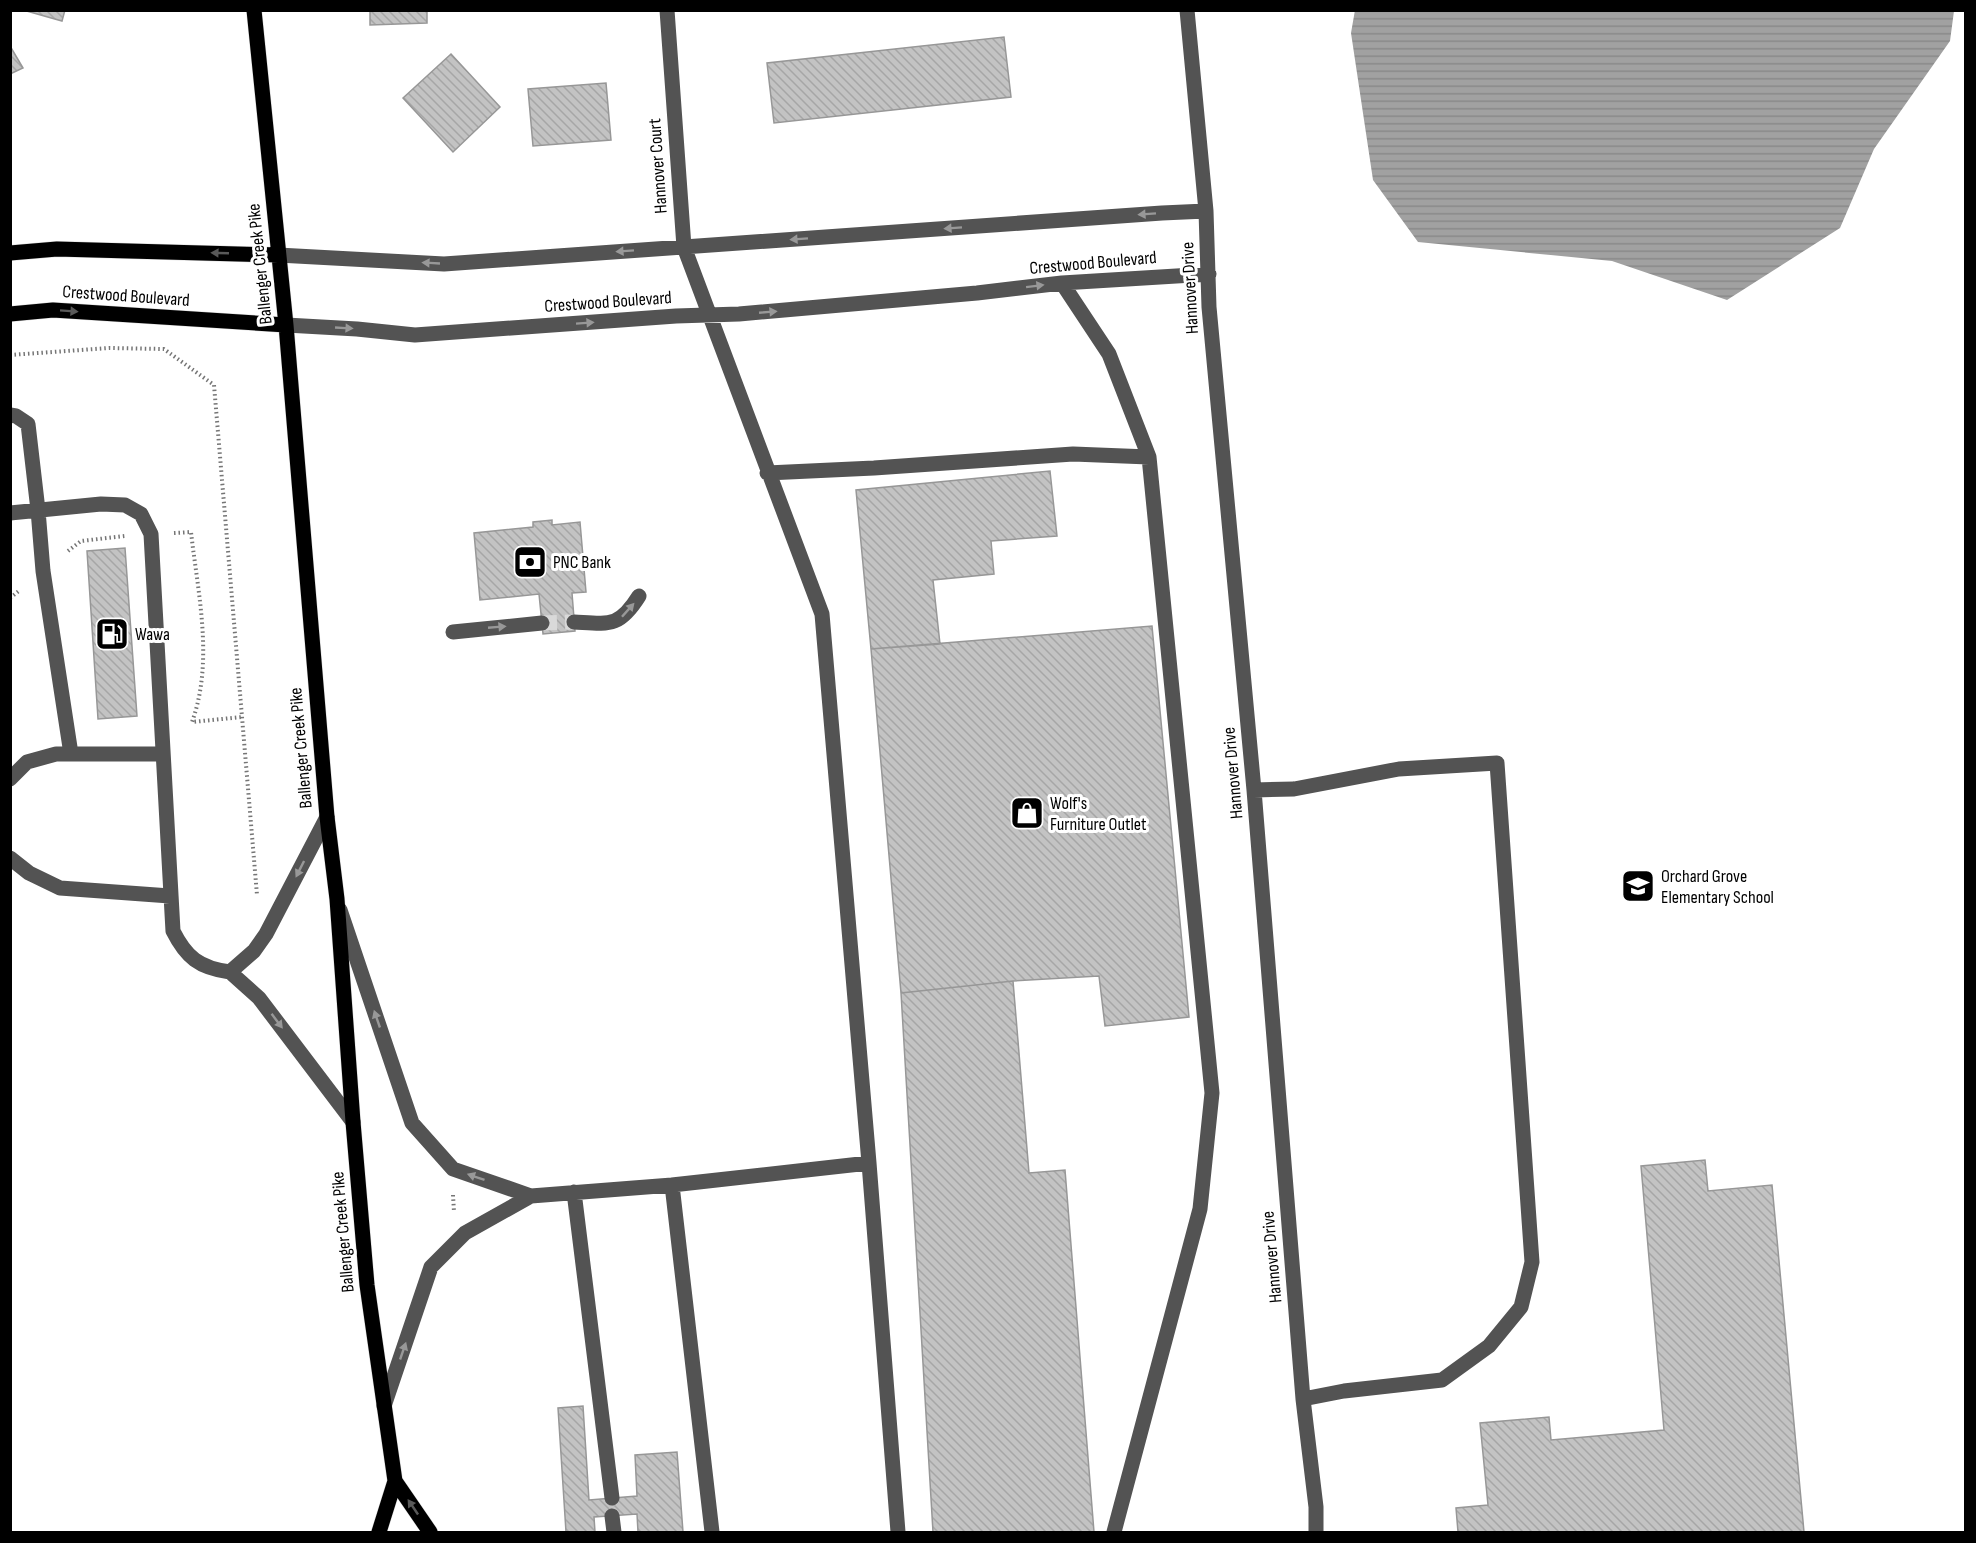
<svg xmlns="http://www.w3.org/2000/svg" width="1976" height="1543" font-family="'Sofia Sans Condensed',sans-serif">
<defs>
<pattern id="water-rules" width="6" height="5" patternUnits="userSpaceOnUse" patternTransform="scale(1.5)"><rect width="6" height="5" fill="#a1a1a1"/><path d="M0 2.5h6" fill="none" stroke="#898989"/></pattern>
<pattern id="building-back-hatch" width="6" height="6" patternUnits="userSpaceOnUse" patternTransform="scale(1.5)"><rect width="6" height="6" fill="#c3c3c3"/><path d="M-1 5l2 2M0 0l6 6M5-1l2 2" fill="none" stroke="#a6a6a6"/></pattern>
</defs>
<rect width="100%" height="100%" fill="#fff"/>
<path fill="url(#water-rules)" d="M1355,10H1954V11L1950,41L1874,149L1840,228L1727,300L1612,261L1418,242L1373,180L1351,33Z"/>
<path fill="url(#building-back-hatch)" stroke="#979797" stroke-width="1.5" d="M23,10H65L62,21Z
M370,10H427V23L370,25Z
M1004,37L1011,97L774,123L767,63Z
M10,46L23,68L10,74Z
M451,54L500,107L453,152L403,98Z
M606,83L611,140L533,146L528,89Z
M1050,471L1057,536L991,541L994,574L933,580L940,644L871,649L856,490Z
M552,520V525L580,522L586,592L572,593L575,631L543,634L539,594L480,600L474,533L533,527V522Z
M125,548L137,716L98,719L87,551Z
M1152,626L1189,1017L1105,1026L1099,976L1013,981L901,993L871,649Z
M1013,981L1029,1173L1065,1170L1094,1532H933L901,993Z
M1705,1160L1708,1191L1772,1185L1804,1532H1458L1456,1508L1488,1505L1480,1423L1549,1417L1551,1440L1664,1430L1641,1166Z
M583,1406L589,1500L637,1496L635,1455L677,1452L683,1532H638L637,1514L594,1517L595,1532H566L558,1408Z"/>
<g fill="none" stroke-linecap="round" stroke-linejoin="round">
<path stroke="#d9d9d9" stroke-width="15" stroke-dasharray="15 8" stroke-linecap="butt" d="M542,623L574,622"/>
<g stroke="#dbdbdb" stroke-width="16">
<path id="major" d="M254,10L286,325L327,817L337,899L353,1122L367,1285L395,1481L430,1532
M10,253L57,249L278,255
M10,314L53,310L286,325
M379,1532L395,1481"/>
</g>
<path stroke="#757575" stroke-width="4" stroke-dasharray="1.5 3" stroke-linecap="butt" d="M10,355L109,348L164,349L214,385L257,895
M174,533L191,532C198,594 214,661 192,722L242,717
M68,551L81,541L125,536
M10,598L20,590
M453,1195L454,1212"/>
<path stroke="#535353" stroke-width="15" d="M667,10L684,247L822,614L869,1163L898,1532
M1187,10L1206,211L1209,307L1254,790L1303,1399L1316,1507V1532
M278,255L444,264L1162,213L1206,211
M1062,283L1109,354L1149,457L1212,1093L1200,1209L1114,1532
M286,325L357,329L415,335L676,316L739,314L977,293L1062,283L1209,274
M10,415L16,416L28,424L38,510L43,571L71,754
M767,473L874,468L1073,454L1149,457
M10,513L101,504L125,505L141,514L151,534L173,931C186,957 199,968 230,972
M574,622C609,624 619,628 639,596
M453,632L542,623
M10,779L27,762L56,754H162
M1254,790L1294,789L1399,769L1497,763L1532,1262L1521,1307L1489,1346L1442,1380L1344,1391L1303,1399
M327,817L266,934L254,951L230,972L259,998L353,1122
M10,858L29,873L60,888L170,896
M340,910L412,1123L453,1169L531,1196L672,1185L869,1163
M672,1185L712,1532
M574,1192L612,1498
M384,1406L431,1267L465,1233L531,1196
M612,1516L614,1532"/>
<use href="#major" stroke="#000" stroke-width="15"/>
</g>
<defs><path id="oneway-solid" d="M-6-.8H1V-3.2L6.5 0L1 3.2V.8H-6Z" transform="scale(1.5)"/></defs>
<g fill="#989898">
<use href="#oneway-solid" transform="translate(1147 214) rotate(176)"/>
<use href="#oneway-solid" transform="translate(953 228) rotate(176)"/>
<use href="#oneway-solid" transform="translate(799 239) rotate(176)"/>
<use href="#oneway-solid" transform="translate(625 251) rotate(176)"/>
<use href="#oneway-solid" transform="translate(431 263) rotate(-177)"/>
<use href="#oneway-solid" transform="translate(1035 286) rotate(-7)"/>
<use href="#oneway-solid" transform="translate(768 312) rotate(-5)"/>
<use href="#oneway-solid" transform="translate(585 323) rotate(-4)"/>
<use href="#oneway-solid" transform="translate(344 328) rotate(3)"/>
<use href="#oneway-solid" transform="translate(628 610) rotate(-48)"/>
<use href="#oneway-solid" transform="translate(497 627) rotate(-5)"/>
<use href="#oneway-solid" transform="translate(300 869) rotate(117)"/>
<use href="#oneway-solid" transform="translate(377 1019) rotate(-109)"/>
<use href="#oneway-solid" transform="translate(277 1021) rotate(53)"/>
<use href="#oneway-solid" transform="translate(476 1177) rotate(-161)"/>
<use href="#oneway-solid" transform="translate(403 1351) rotate(-71)"/>
</g>
<g fill="#595959">
<use href="#oneway-solid" transform="translate(220 253) rotate(-178)"/>
<use href="#oneway-solid" transform="translate(69 311) rotate(4)"/>
<use href="#oneway-solid" transform="translate(413 1507) rotate(-124)"/>
</g>
<defs>
<g id="bank-square" transform="scale(1.725)"><rect x="-9" y="-9" width="18" height="18" rx="4" fill="#000" stroke="#fff"/><path d="M-6-4H6V4H-6ZM0-2.3a2.3 2.3 0 1 0 0 4.6a2.3 2.3 0 1 0 0-4.6Z" fill="#fff"/></g>
<g id="fuel-square" transform="scale(1.725)"><rect x="-9" y="-9" width="18" height="18" rx="4" fill="#000" stroke="#fff"/><path d="M-5.5-6h7V0h2V4h1.3V-2.5L3-4.5l.8-.8L6-3V5H2.5V1h-1V6h-7ZM-4.2-4.7v3.2H.2V-4.7Z" fill="#fff"/></g>
<g id="shop-square" transform="scale(1.725)"><rect x="-9" y="-9" width="18" height="18" rx="4" fill="#000" stroke="#fff"/><path d="M-5-2.5h2.3a2.7 3.5 0 0 1 5.4 0H5L5.5 6h-11ZM-1.5-2.5h3a1.5 2.3 0 0 0-3 0Z" fill="#fff"/></g>
<g id="school-square" transform="scale(1.725)"><rect x="-9" y="-9" width="18" height="18" rx="4" fill="#000" stroke="#fff"/><path d="M0-5L7-2L0 1L-7-2ZM-4 1L0 2.5L4 1V4Q0 6-4 4Z" fill="#fff"/></g>
</defs>
<g fill-rule="evenodd">
<use href="#bank-square" x="530" y="562"/>
<use href="#fuel-square" x="112" y="634"/>
<use href="#shop-square" x="1027" y="813"/>
<use href="#school-square" x="1638" y="886"/>
</g>
<g text-anchor="middle" dominant-baseline="central" stroke-width="6" stroke-linejoin="round" paint-order="stroke">
<g font-size="18" fill="#000" stroke="#fff">
<text transform="translate(658 166) rotate(-94)">Hannover Court</text>
<text transform="translate(1093 263) rotate(-5)">Crestwood Boulevard</text>
<text transform="translate(260 264) rotate(-96)">Ballenger Creek Pike</text>
<text transform="translate(1190 288) rotate(-93)">Hannover Drive</text>
<text transform="translate(126 296) rotate(4)">Crestwood Boulevard</text>
<text transform="translate(608 302) rotate(-4)">Crestwood Boulevard</text>
<text transform="translate(301 748) rotate(-95)">Ballenger Creek Pike</text>
<text transform="translate(1233 773) rotate(-95)">Hannover Drive</text>
<text transform="translate(343 1232) rotate(-95)">Ballenger Creek Pike</text>
<text transform="translate(1272 1257) rotate(-95)">Hannover Drive</text>
</g>
<g font-size="18" fill="#000" stroke="#fff" text-anchor="start">
<text x="553" y="562">PNC Bank</text>
<text x="135" y="634">Wawa</text>
<text x="1050" y="803">Wolf's<tspan x="1050" dy="21">Furniture Outlet</tspan></text>
<text x="1661" y="876">Orchard Grove<tspan x="1661" dy="21">Elementary School</tspan></text>
</g>
</g>
<rect width="1976" height="1543" fill="none" stroke="#000000" stroke-width="24"/>
</svg>
